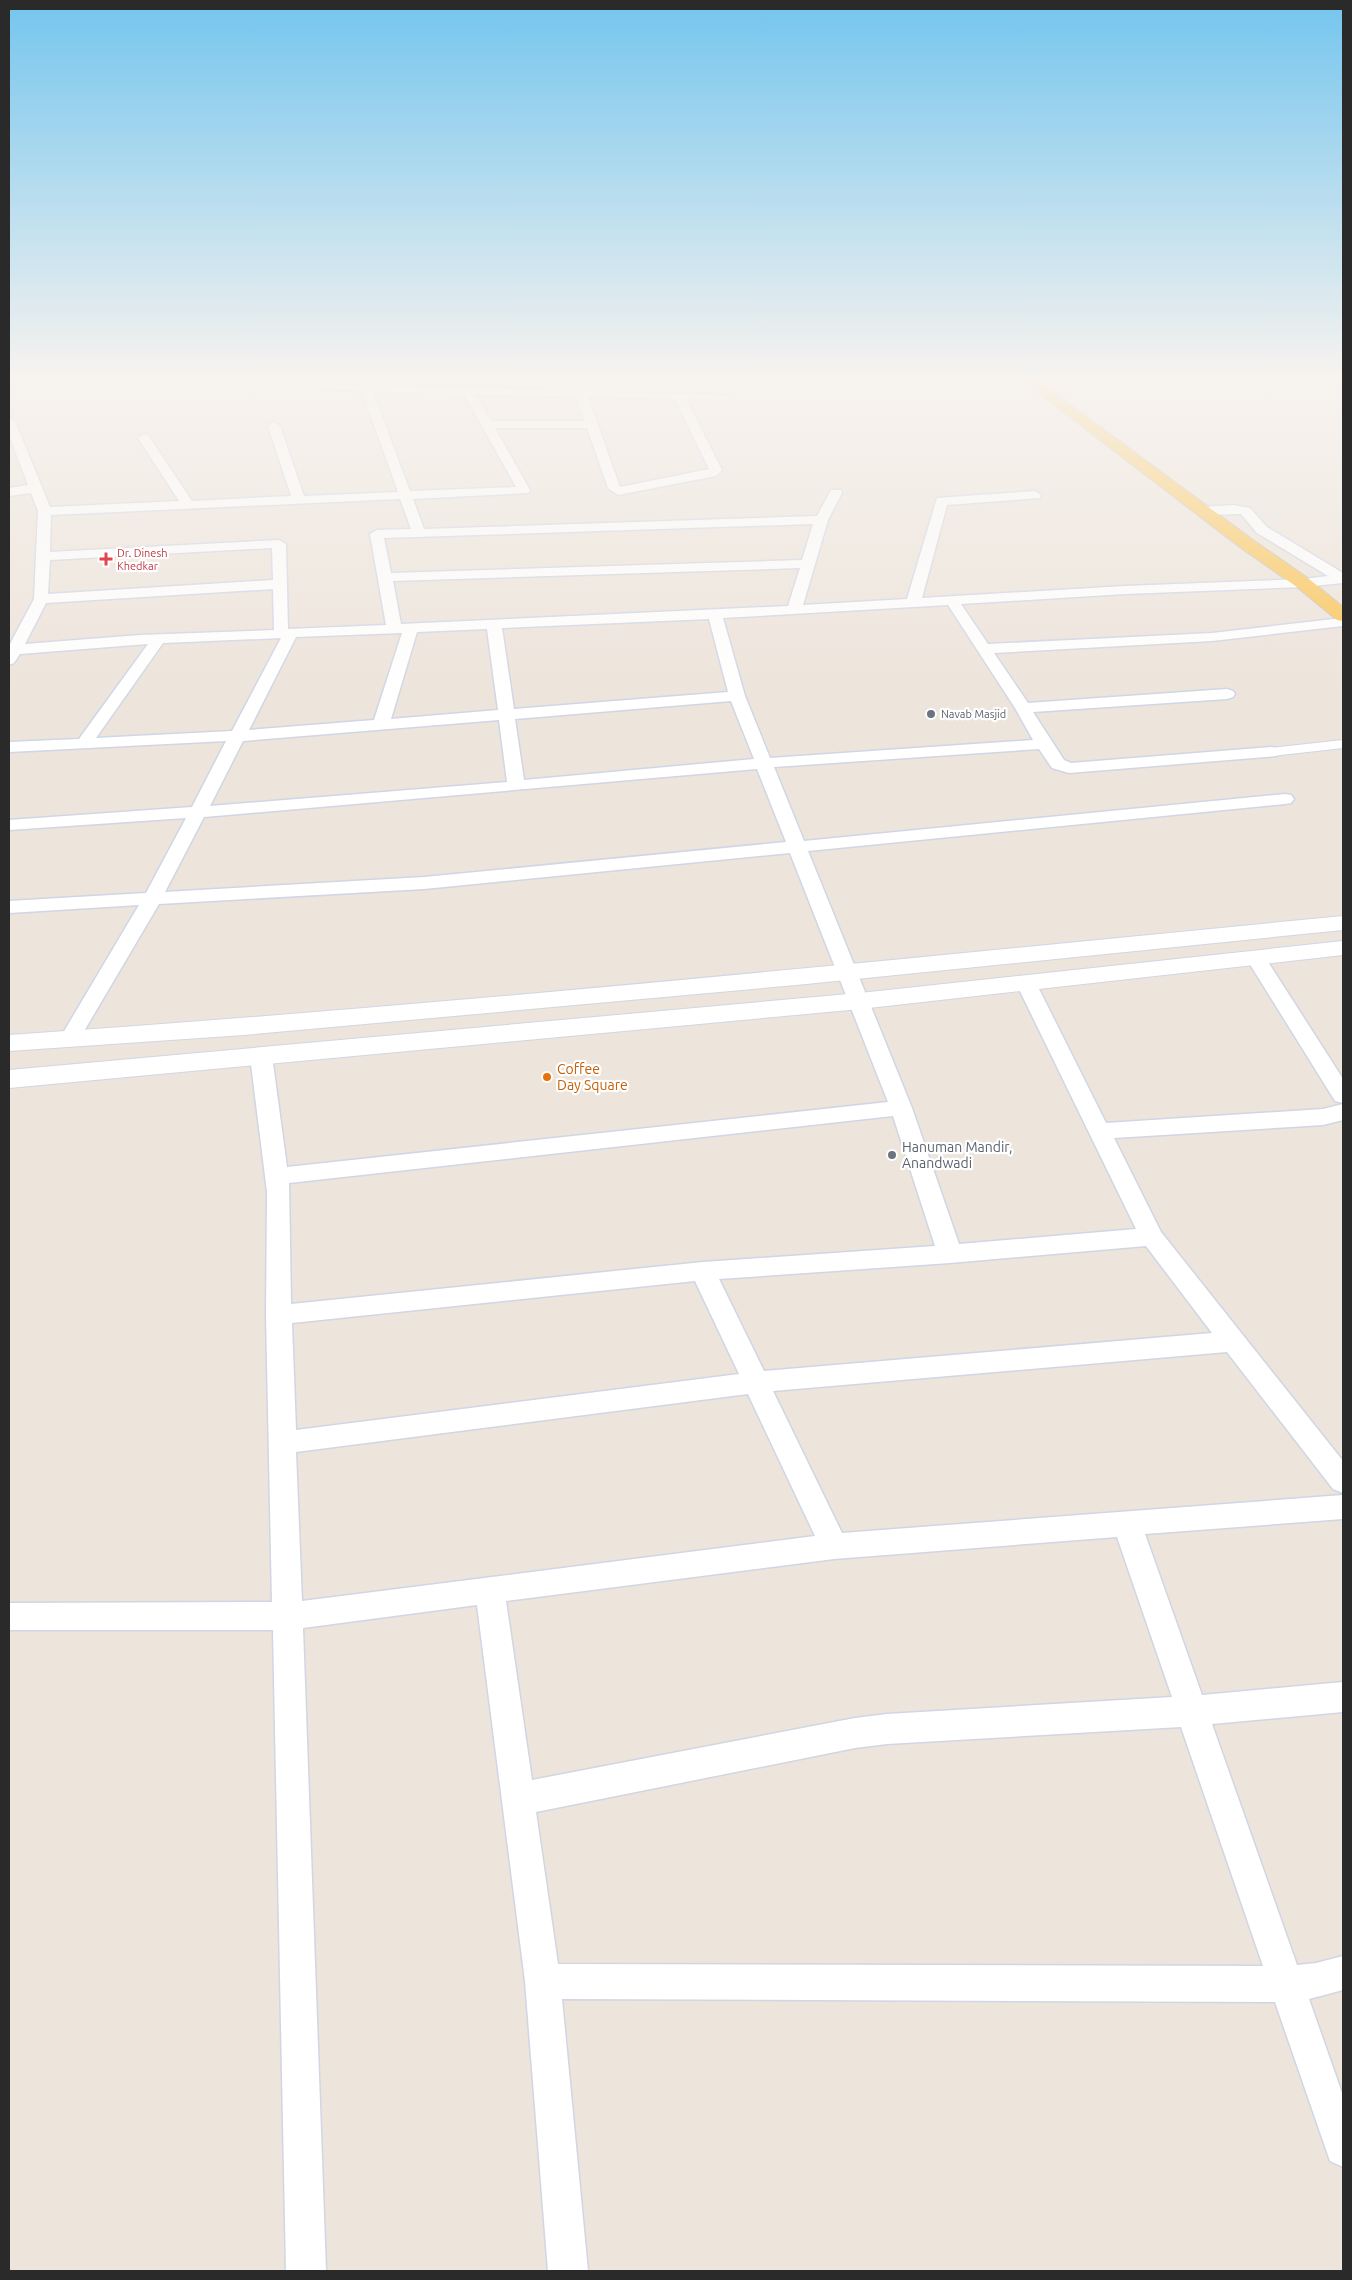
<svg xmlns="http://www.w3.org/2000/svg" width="1352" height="2280" font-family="Ubuntu,sans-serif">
<rect width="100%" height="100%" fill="#ede4db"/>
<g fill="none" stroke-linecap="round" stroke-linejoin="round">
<g stroke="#d0d6e4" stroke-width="10">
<path id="service" d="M1271,752L1343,744"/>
</g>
<g stroke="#d0d6e4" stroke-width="3">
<path id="minor" d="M322,378H333V384L728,395L730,397L728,399L724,400L686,399L722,470L716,476L618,495L608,488L587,428H495L530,490L529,493L413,499L424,529L817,516L831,490H841L842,493L828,520L803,605L907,599L937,498L1035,491L1041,495L1040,498L947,505L922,598L1125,586L1303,579L1328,576L1257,533L1241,514L1203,515L1196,511L1203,507L1233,505L1250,508L1267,527L1343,573V583L1303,587L1125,594L961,604L988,644L1212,633L1343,618V626L1212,641L994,653L1028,703L1227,689L1233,691L1235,694L1233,697L1227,699L1033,712L1064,760L1071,763L1271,747L1277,748L1279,752L1277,756L1069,773L1052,768L1039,749L774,767L804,841L1285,794L1291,795L1294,799L1291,803L1285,804L808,851L912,1108L959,1244L1136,1229L1016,983L1019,979L1026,977L1033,979L1036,983L1106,1123L1323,1109L1343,1104V1120L1323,1125L1114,1138L1161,1232L1343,1461V1493L1333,1489L1227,1352L773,1391L842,1533L1343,1495V1519L1145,1534L1202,1695L1343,1682V1712L1212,1724L1297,1965L1316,1963L1343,1956V1990L1309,1999L1343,2096V2167L1330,2161L1275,2002L562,1999L588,2271H548L525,1981L477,1605L303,1628L326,2271H286L273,1630H9V1603L272,1602L266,1315L267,1192L250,1056L253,1051L261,1049L269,1051L272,1056L287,1167L888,1102L790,853L424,889L159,904L77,1043L70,1045L63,1043L60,1038L139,905L9,913V901L146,893L186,818L9,830V820L192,807L226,741L9,752V742L79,739L148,644L20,654L14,663L9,665V646L34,599L38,511L31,493L9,496V488L28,485L9,435V418L15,421L50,507L179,501L138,438L144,434L148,435L192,501L291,496L268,426L274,422L280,426L304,496L398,492L362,391L323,389ZM373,392L464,394L516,487L410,491ZM475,394L576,397L585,421H491ZM588,397L675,399L709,469L620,487ZM400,499L411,529L377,530L370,534L386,625L288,629L286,544L279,540L50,552L51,515ZM813,524L802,560L391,573L384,538ZM272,548L273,580L48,594L50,560ZM800,568L788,606L401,624L393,581ZM273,589L274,630L140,635L25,644L46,603ZM948,605L1015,708L1033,740L770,758L745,696L723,618ZM709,619L728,692L514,709L502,628ZM487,629L498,710L391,719L417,632ZM402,633L374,720L249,730L296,637ZM281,638L232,731L96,738L163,643ZM731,701L754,759L524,780L515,719ZM499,720L507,782L210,806L243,741ZM757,769L786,842L424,877L165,892L204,817ZM893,1116L935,1246L703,1262L291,1304L289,1183ZM1146,1246L1212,1333L764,1371L719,1279L950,1263ZM695,1281L739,1374L296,1430L292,1323ZM748,1394L815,1536L302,1601L296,1452ZM1117,1537L1172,1697L887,1714L855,1718L532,1780L506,1601L834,1559ZM1181,1727L1263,1966L558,1964L536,1812L855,1748L887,1744Z
M1256,952L1263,954L1343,1079V1103L1335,1101L1246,958L1249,954Z"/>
</g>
<g stroke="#d0d6e4" stroke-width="2">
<path id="secondary" d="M1343,916V930L796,985L244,1035L9,1051V1035C454,1005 899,959 1343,916Z
M1343,941V955L860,1009L9,1088V1070L860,993Z"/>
</g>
<g stroke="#c3c3c3" stroke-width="2">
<path id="primary" d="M1019,378H1034L1253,540L1309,579L1343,607V621L1337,620L1297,587L1241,548Z"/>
</g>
<use href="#service" stroke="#fff" stroke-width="8"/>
<use href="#minor" fill="#fff" fill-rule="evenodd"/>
<use href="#secondary" fill="#fff" fill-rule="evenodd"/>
<use href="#primary" fill="#fac453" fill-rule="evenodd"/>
</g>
<linearGradient id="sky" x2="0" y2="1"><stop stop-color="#74c5ee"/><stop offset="0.54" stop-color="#f7f3ef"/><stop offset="1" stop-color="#f7f3ef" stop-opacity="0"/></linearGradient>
<rect width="1352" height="698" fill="url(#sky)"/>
<path fill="#e0444e" stroke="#fff" stroke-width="2" d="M103.5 551.5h5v5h5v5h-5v5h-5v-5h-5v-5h5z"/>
<g fill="#6b7280" stroke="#fff" stroke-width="2">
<circle cx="931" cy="714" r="5"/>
<circle cx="892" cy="1155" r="5"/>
</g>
<circle fill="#e8710a" stroke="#fff" stroke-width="2" cx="547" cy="1077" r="5"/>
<g text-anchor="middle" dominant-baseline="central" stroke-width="4.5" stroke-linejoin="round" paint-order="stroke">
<g font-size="11" fill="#be3a42" stroke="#fff" text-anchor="start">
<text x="117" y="553">Dr. Dinesh<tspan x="117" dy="13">Khedkar</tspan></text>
</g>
<g font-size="11" fill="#5b616d" stroke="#fff" text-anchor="start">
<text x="941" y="714">Navab Masjid</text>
</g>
<g font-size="14" fill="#c56008" stroke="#fff" text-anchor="start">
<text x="557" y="1069">Coffee<tspan x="557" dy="16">Day Square</tspan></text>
</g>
<g font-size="14" fill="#5b616d" stroke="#fff" text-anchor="start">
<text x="902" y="1147">Hanuman Mandir,<tspan x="902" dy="16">Anandwadi</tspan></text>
</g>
</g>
<rect width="1352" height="2280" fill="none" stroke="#2a2a2a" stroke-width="20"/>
</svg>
